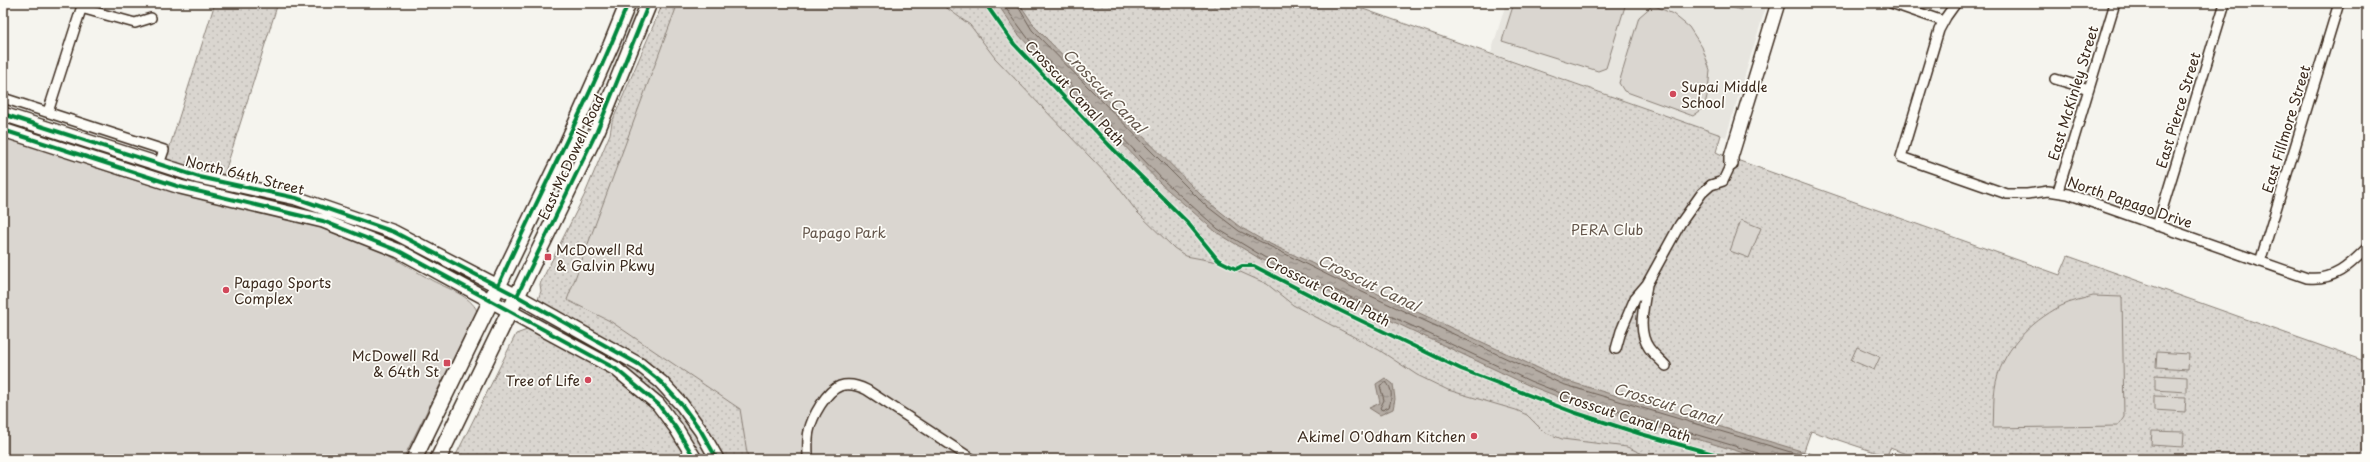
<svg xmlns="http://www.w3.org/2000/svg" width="2370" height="462" font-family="'Playpen Sans',sans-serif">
<defs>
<pattern id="grass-dots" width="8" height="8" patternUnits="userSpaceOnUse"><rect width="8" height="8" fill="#dad6d0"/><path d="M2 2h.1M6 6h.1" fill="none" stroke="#bcb8b2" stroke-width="1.8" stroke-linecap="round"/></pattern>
<pattern id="water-ripples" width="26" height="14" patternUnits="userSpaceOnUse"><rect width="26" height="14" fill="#b4aca4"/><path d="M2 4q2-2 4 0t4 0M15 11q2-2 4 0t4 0" fill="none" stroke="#948c85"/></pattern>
</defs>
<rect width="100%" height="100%" fill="#f5f4ee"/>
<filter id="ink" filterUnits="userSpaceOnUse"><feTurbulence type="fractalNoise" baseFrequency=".025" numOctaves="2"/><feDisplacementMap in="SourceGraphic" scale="8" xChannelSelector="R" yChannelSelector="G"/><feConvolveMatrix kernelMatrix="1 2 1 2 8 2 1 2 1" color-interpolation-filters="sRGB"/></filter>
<g filter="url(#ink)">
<path fill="#e7e5df" d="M1506,3H1767L1726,137L1491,53Z"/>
<path fill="url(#grass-dots)" stroke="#8a8077" d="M215,3H278L225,172L210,202L159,187L169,149Z
M663,3H1053L1055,5L1056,3H1346L1721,135L1716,152L1720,154L2060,275L2068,256L2367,362V459H1905L1906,454L1890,448L1887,456L1811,431L1801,459H454L516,334L527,330L541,291L540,284L584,196L610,134L612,122Z"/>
<path fill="#dad6d0" stroke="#8a8077" d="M678,3H940L970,25L995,58L1115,183L1137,212L1174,248L1186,256L1218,262L1267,284L1293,305L1379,350L1417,375L1448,390L1516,410L1527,415L1544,432L1562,439L1627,447L1654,459H748L740,409L610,321L567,300Z
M1514,3H1626L1606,68L1598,71L1502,41Z
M1716,3H1743L1741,10Z
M1653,5L1673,14L1689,27L1702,47L1710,70L1708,92L1704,108L1693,116L1624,91L1619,83L1639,17Z
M3,136C56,153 108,173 161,188C221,205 283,214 342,234C376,245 403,264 433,281C447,288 471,296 477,311L403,459H3Z
M1741,220L1761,228L1749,258L1730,251Z
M2093,296L2122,297L2124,417L2118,426L1993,428C1994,415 1993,401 1995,388C2000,352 2030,322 2061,306C2071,301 2083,299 2093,296Z
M1857,347L1880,357L1874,370L1851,360Z
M2157,352L2189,354L2188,369L2156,367Z
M2155,375L2187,377V392L2155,390Z
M2154,396L2186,397L2185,412L2154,410Z
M2152,431L2184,432L2183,447L2151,445Z"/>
<path fill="url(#water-ripples)" stroke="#84786e" d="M997,3H1019L1035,27L1207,201L1240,227L1266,242L1564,380L1828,459H1764L1572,402L1528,385L1262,260L1216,232L1161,184L1030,47L1017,33Z
M1385,378L1393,384L1395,399L1393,409L1380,415L1369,408L1380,403L1376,384Z"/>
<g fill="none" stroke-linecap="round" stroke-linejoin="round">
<path stroke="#6b5e54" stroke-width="1" d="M1002,3L1033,45L1164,181L1218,229L1264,257L1530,381L1573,398L1758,453L1762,459
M1016,3L1032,30L1151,151L1204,204L1239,231L1360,291L1562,384L1814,459
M1386,382C1393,389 1392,398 1389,407L1382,410L1380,408L1384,400L1380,386Z"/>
<g stroke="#3b2a1e" stroke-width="12">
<path id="street" d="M1891,3L1943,21
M1956,3L1946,17L1939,30L1901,157L2007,194H2027L2048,191L2068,194L2307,278C2334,281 2349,266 2367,248
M81,8L135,23L151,18
M2055,79L2089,89
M3,98L164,150L159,164
M48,112L83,3
M2058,191L2115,3
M2157,226L2225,3
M2260,262L2339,3
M1647,284C1645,304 1636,330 1649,348C1654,355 1661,360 1666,366
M1616,349L1621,331L1635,298L1647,284L1680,224L1702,193L1711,185L1723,181L1731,164
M808,459C808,450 807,439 809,431C812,417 826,391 840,386C850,383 859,386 867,390L972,459"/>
</g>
<g stroke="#3b2a1e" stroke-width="16">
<path id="secondary" d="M3,114L199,177L296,198L394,232L517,296L640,365L661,382L682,405L701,431L717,459
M3,130L180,187L323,221L399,251L616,369L658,404L676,428L695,459
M1731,164V157L1778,3"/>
</g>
<g stroke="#3b2a1e" stroke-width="18">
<path id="primary" d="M414,459L566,146L611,45L628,3
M438,459L597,131L649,3"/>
</g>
<use href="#street" stroke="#fdfcf7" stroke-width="9"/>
<use href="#secondary" stroke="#fdfcf7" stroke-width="13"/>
<use href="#primary" stroke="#fdfcf7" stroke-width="15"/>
<g stroke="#fdfcf7" stroke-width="6">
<path id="cycleway" d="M985,3L1014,44L1109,145L1187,222L1218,260L1236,269L1242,266H1254L1341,311L1461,369L1573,412L1641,434L1732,459
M3,114L199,177L296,198L394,232L517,296L640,365L661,382L682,405L701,431L717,459
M3,130L180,187L323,221L399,251L616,369L658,404L676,428L695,459
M498,286C540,191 590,100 628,3
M517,296L597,131L649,3"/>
</g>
<use href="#cycleway" stroke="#00873e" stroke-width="4"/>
</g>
</g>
<g fill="#d1495b" stroke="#fdfcf7" stroke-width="1.5">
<circle cx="1673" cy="94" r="4"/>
<rect x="544" y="253" width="8" height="8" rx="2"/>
<circle cx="226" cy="290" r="4"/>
<rect x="443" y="359" width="8" height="8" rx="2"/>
<circle cx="588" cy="380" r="4"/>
<circle cx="1474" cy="436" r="4"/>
</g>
<g text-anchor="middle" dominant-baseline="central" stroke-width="3.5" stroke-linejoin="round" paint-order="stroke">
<g font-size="14" fill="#3b2a1e" stroke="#fdfcf7" text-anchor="start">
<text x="1681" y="86">Supai Middle<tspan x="1681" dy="16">School</tspan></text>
<text x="556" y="249">McDowell Rd<tspan x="556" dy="16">&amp; Galvin Pkwy</tspan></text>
<text x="234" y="282">Papago Sports<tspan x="234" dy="16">Complex</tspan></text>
<text x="439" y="355" text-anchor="end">McDowell Rd<tspan x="439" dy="16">&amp; 64th St</tspan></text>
<text x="580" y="380" text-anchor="end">Tree of Life</text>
<text x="1466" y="436" text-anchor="end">Akimel O'Odham Kitchen</text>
</g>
<g font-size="14" fill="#3b2a1e" stroke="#fdfcf7">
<text transform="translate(1075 93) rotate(47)">Crosscut Canal Path</text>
<text transform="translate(2073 93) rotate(-73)">East McKinley Street</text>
<text transform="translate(2178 110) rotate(-73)">East Pierce Street</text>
<text transform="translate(2286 129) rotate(-73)">East Fillmore Street</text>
<text transform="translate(571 157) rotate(-65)">East McDowell Road</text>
<text transform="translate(245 175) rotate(14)">North 64th Street</text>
<text transform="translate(2130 202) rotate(19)">North Papago Drive</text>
<text transform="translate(1328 291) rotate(27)">Crosscut Canal Path</text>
<text transform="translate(1625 416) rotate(18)">Crosscut Canal Path</text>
</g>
<g font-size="14" fill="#63554a" stroke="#fdfcf7">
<text x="1607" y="229">PERA Club</text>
<text x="844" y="232">Papago Park</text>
</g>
<g font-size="15" font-style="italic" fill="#65584d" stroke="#fdfcf7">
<text transform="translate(1105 90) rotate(46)">Crosscut Canal</text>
<text transform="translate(1369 282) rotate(26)">Crosscut Canal</text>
<text transform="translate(1667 403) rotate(17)">Crosscut Canal</text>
</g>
</g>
<rect width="2370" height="462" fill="none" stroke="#fdfcf7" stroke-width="16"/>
<rect x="8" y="8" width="2354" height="446" fill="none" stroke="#3b2a1e" stroke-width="1.5" filter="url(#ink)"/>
</svg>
